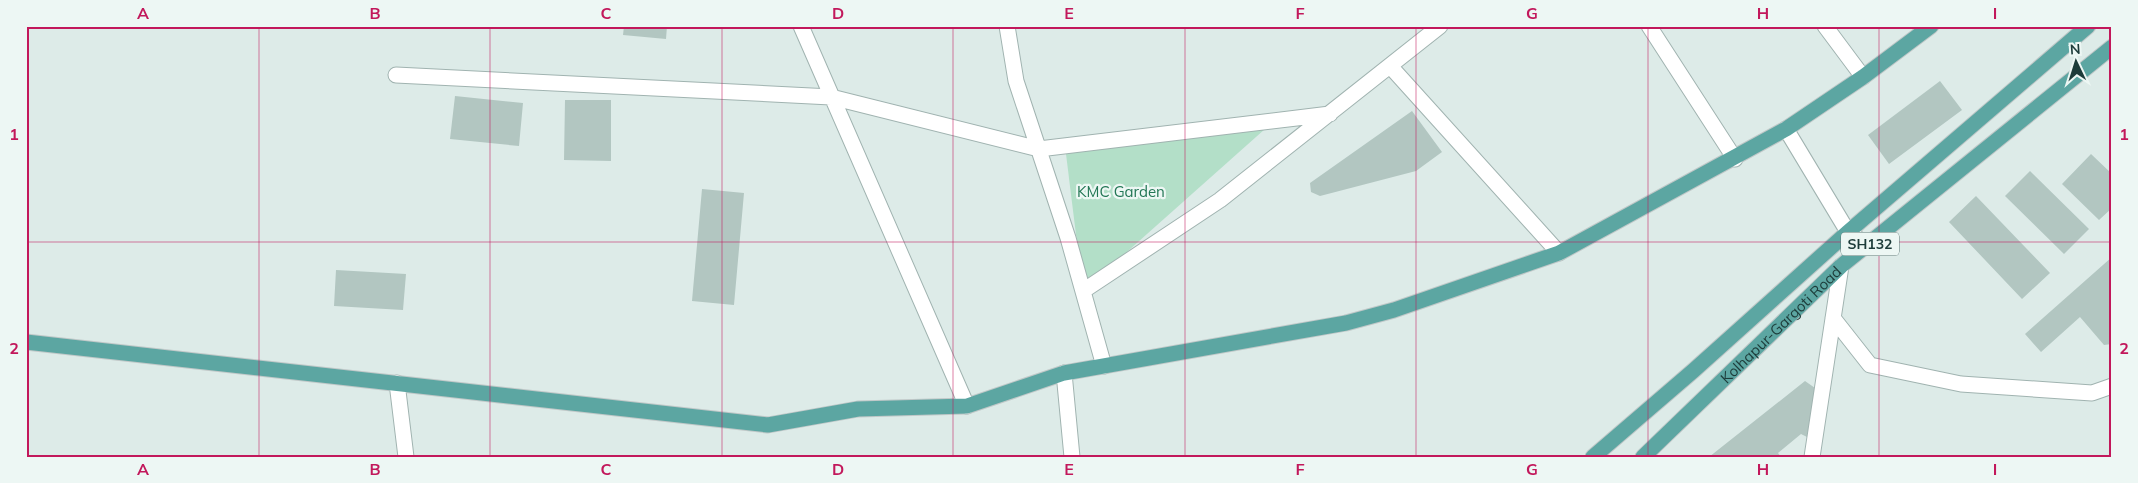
<svg xmlns="http://www.w3.org/2000/svg" width="2138" height="483" font-family="Mulish,sans-serif">
<rect width="100%" height="100%" fill="#ddebe8"/>
<path fill="#b3dfc8" d="M1274,121L1083,291L1065,146Z"/>
<path fill="#b2c6c1" d="M624,26H667L666,39L623,35Z
M1940,81L1962,110L1889,164L1868,135Z
M455,96L523,103L519,146L450,139Z
M565,100H611V161L564,160Z
M1412,111L1442,152L1416,171L1320,196L1311,192L1310,183Z
M2091,154L2112,174V208L2099,220L2062,184Z
M2030,171L2089,229L2064,254L2005,196Z
M702,189L744,193L734,305L692,301Z
M1976,196L2050,273L2022,299L1949,222Z
M2112,257V344L2104,345L2080,317L2041,352L2025,334Z
M336,270L406,274L403,310L334,306Z
M1805,381L1815,388L1807,437L1801,434L1778,453L1781,457H1709Z"/>
<g fill="none" stroke-linecap="round" stroke-linejoin="round">
<g stroke="#a0b3b0" stroke-width="17">
<path id="minor" d="M801,26L967,406
M1007,26L1016,81L1068,238L1104,366
M1649,26L1735,159
M1825,26L1863,77
M1390,66L1559,253
M396,75L831,97L1039,149L1330,114
M1786,129L1848,232L1869,246
M1083,291L1220,200L1440,26
M1833,318L1870,365L1961,384L2092,393L2112,386
M1064,373L1072,457
M397,383L406,457
M1812,457L1841,266"/>
</g>
<g stroke="#c0c8c8" stroke-width="17">
<g id="major">
<path d="M26,342L768,425L858,409L967,406L1064,373L1346,323L1394,310L1559,253L1786,129L1863,77L1931,26"/>
<path d="M1593,457L1693,371L1848,232L2088,26"/>
<path id="s1" d="M1643,457L1841,266L2112,47"/>
</g>
</g>
<use href="#minor" stroke="#fff" stroke-width="15"/>
<use href="#major" stroke="#5ca6a2" stroke-width="15"/>
</g>
<path fill="none" stroke="#c2185b" stroke-width="1" stroke-opacity="0.55" d="M259,26V457M490,26V457M722,26V457M953,26V457M1185,26V457M1416,26V457M1648,26V457M1879,26V457M26,242H2112"/>
<g text-anchor="middle" dominant-baseline="central" stroke-width="4.5" stroke-linejoin="round" paint-order="stroke">
<rect fill="#edf7f4" stroke="#5b7472" stroke-width="1" x="1841" y="232.5" width="58" height="23" rx="4"/>
<g font-size="14" font-weight="bold" fill="#1d3c3a">
<text x="1870" y="244">SH132</text>
</g>
<g font-size="15" fill="#237755" stroke="#edf7f4">
<text x="1121" y="191">KMC Garden</text>
</g>
<g font-size="15" fill="#1d3c3a" stroke="#edf7f4">
<text stroke="none"><textPath href="#s1" startOffset="191">Kolhapur-Gargoti Road</textPath></text>
</g>
</g>
<rect width="2138" height="483" fill="none" stroke="#edf7f4" stroke-width="55"/>
<g transform="translate(2076 62) rotate(356)" stroke="#edf7f4" stroke-width="4" paint-order="stroke">
<path d="M0-4L9 19L0 12L-9 19Z" fill="#1d3c3a"/>
<text y="-8" font-size="14" font-weight="bold" text-anchor="middle" fill="#1d3c3a">N</text>
</g>
<rect x="28" y="28" width="2082" height="428" fill="none" stroke="#c2185b" stroke-width="2"/>
<g font-size="16" text-anchor="middle" font-weight="bold" fill="#c2185b">
<text x="143" y="19">A</text>
<text x="375" y="19">B</text>
<text x="606" y="19">C</text>
<text x="838" y="19">D</text>
<text x="1069" y="19">E</text>
<text x="1300" y="19">F</text>
<text x="1532" y="19">G</text>
<text x="1763" y="19">H</text>
<text x="1995" y="19">I</text>
<text x="14" y="140">1</text>
<text x="2124" y="140">1</text>
<text x="14" y="354">2</text>
<text x="2124" y="354">2</text>
<text x="143" y="475">A</text>
<text x="375" y="475">B</text>
<text x="606" y="475">C</text>
<text x="838" y="475">D</text>
<text x="1069" y="475">E</text>
<text x="1300" y="475">F</text>
<text x="1532" y="475">G</text>
<text x="1763" y="475">H</text>
<text x="1995" y="475">I</text>
</g>
</svg>
